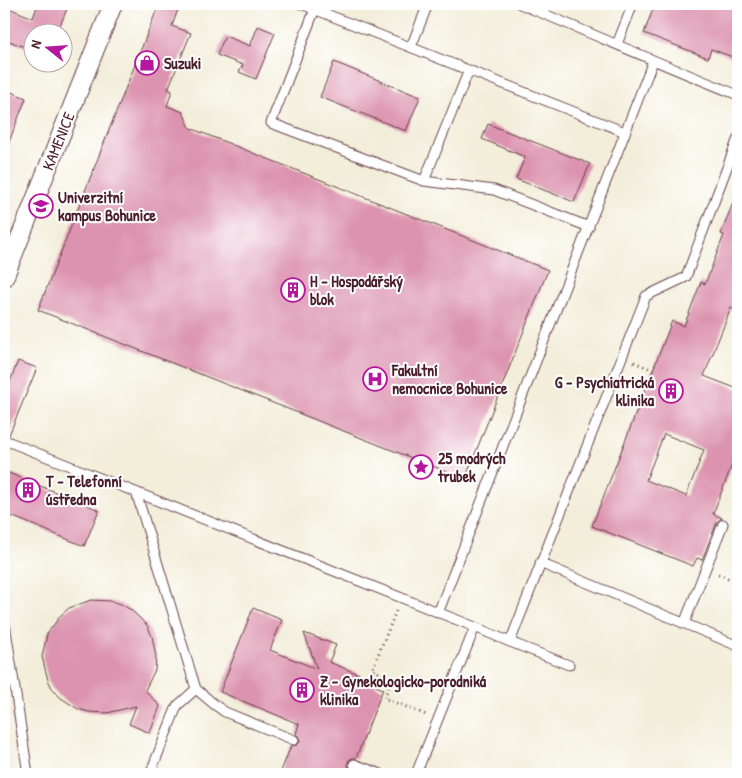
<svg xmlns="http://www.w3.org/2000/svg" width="742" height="778" font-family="'Patrick Hand',sans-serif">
<rect width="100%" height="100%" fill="#fff"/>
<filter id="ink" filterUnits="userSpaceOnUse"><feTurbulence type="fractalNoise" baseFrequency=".02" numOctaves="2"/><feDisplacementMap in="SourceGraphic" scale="10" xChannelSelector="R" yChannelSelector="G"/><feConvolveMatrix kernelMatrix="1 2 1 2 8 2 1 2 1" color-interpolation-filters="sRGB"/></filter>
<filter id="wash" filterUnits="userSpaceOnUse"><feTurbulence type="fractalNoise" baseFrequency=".0096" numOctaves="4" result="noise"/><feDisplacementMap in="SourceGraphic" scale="20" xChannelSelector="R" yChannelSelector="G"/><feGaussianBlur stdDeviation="1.12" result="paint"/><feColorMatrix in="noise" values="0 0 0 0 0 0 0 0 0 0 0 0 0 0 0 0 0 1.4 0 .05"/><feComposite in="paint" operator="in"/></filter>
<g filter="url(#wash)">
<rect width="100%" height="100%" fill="#f3eeda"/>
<g id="blocks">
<path fill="#dc93af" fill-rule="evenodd" d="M38,4H69L59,28L67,32H32V50L4,39V6L33,18Z
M159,4H180L172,26L191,33L168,89L172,91L167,106L183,112L190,128L548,270L465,479L38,310Z
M655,4H738V59L711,49L708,58L644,33Z
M258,26L275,33L256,79L239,72L243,65L217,55L225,36L250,46Z
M334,62L420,97L406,131L320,97Z
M4,89L26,98L5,152H4Z
M488,124L590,164L574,202L516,179L525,157L482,139Z
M737,192L738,311L731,308L704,376L738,389V449L713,514L722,518L717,522L702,560L697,558L693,566L592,526L672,321L684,326L701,282L705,284L724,235L721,234ZM664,434L704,450L686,496L646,480Z
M18,361L37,368L9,435L4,436V397Z
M4,471L99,510L84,546L4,513Z
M91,600L110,601L121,604L131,610L147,625L152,636L156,657L155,670L145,690L160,706L150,733L129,724L136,706L107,713L89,712L78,709L61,698L53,690L48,680L42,657L47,634L61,615L69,608Z
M253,608L282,620L270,650L317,669L304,633L336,645L329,662L361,675V680L383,689L356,758H352L348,761V766L352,770L350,774H280L291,746L297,745L300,742L299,737L296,734L299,724L220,692Z"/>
</g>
</g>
<g filter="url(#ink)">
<use href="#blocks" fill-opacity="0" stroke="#633e45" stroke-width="1"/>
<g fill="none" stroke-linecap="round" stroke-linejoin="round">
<g stroke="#633e45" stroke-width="11">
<path id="lane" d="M301,4L625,132
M520,4C593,34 665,66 738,95
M315,9L271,123L424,181L494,190L589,227
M617,44L633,4
M411,47L428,4
M424,181L469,70
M7,441L475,627L416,774
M136,492L196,689L215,705L225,712L294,740
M540,563L738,646
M438,613L653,61
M4,617L28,774
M684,624L723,524
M475,627L510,642L646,296L686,277L738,138
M510,642L569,665
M354,764L381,774
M150,774L177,706L196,689"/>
</g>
<g stroke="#633e45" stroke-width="20">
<path id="street" d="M4,278L113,4"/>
</g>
<path stroke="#633e45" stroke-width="3" stroke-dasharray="1 4" stroke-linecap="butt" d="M634,362L653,370
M718,574L738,582
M396,611L372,670L392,678L384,698L426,715"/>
<use href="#lane" stroke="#fff" stroke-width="9"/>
<use href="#street" stroke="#fff" stroke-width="18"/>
</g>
</g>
<defs>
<g id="shop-ring" transform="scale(1.25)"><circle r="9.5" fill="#fff" stroke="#b5179e" stroke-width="1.5"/><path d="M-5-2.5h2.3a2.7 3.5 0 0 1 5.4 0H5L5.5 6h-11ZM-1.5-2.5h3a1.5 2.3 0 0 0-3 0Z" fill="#b5179e"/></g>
<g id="university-ring" transform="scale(1.25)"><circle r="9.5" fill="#fff" stroke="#b5179e" stroke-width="1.5"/><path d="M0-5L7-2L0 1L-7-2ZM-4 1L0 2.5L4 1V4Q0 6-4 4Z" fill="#b5179e"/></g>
<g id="building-ring" transform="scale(1.25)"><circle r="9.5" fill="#fff" stroke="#b5179e" stroke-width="1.5"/><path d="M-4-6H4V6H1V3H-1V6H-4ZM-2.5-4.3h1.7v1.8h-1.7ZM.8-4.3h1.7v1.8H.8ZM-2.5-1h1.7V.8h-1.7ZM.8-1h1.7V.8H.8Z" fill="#b5179e"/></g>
<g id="hospital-ring" transform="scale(1.25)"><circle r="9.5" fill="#fff" stroke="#b5179e" stroke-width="1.5"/><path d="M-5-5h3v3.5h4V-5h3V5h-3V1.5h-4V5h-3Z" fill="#b5179e"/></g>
<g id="sight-ring" transform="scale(1.25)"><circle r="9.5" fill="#fff" stroke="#b5179e" stroke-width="1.5"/><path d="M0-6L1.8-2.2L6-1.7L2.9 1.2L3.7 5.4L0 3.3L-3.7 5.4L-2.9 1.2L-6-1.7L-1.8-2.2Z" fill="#b5179e"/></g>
</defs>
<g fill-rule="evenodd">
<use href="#shop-ring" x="147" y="63"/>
<use href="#university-ring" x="41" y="206"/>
<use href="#building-ring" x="293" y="290"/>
<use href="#hospital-ring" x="375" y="379"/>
<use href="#building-ring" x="671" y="391"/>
<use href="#sight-ring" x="421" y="467"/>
<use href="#building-ring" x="28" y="490"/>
<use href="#building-ring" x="302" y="690"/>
</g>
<g text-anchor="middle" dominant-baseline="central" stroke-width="4" stroke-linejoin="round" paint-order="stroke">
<g font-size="16" font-weight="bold" fill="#4a1f2b" stroke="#fff" text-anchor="start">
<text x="164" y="63">Suzuki</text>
<text x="58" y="197">Univerzitní<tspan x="58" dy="18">kampus Bohunice</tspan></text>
<text x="310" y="281">H - Hospodářský<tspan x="310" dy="18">blok</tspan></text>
<text x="392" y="370">Fakultní<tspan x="392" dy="18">nemocnice Bohunice</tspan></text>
<text x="654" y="382" text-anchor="end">G - Psychiatrická<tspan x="654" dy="18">klinika</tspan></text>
<text x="438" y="458">25 modrých<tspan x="438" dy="18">trubek</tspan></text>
<text x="46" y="481">T - Telefonní<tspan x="46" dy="18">ústředna</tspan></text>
<text x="320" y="681">Z - Gynekologicko-porodniká<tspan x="320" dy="18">klinika</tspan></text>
</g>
<g font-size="16" fill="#4a1f2b" stroke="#fff">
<text transform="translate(58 141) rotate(-68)">KAMENICE</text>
</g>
</g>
<rect width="742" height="778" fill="none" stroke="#fff" stroke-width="20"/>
<g transform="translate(48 48) rotate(287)"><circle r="24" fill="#ffffff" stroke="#b7a5aa"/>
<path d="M0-4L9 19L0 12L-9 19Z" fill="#b5179e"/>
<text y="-8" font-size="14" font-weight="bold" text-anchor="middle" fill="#4a1f2b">N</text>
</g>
</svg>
